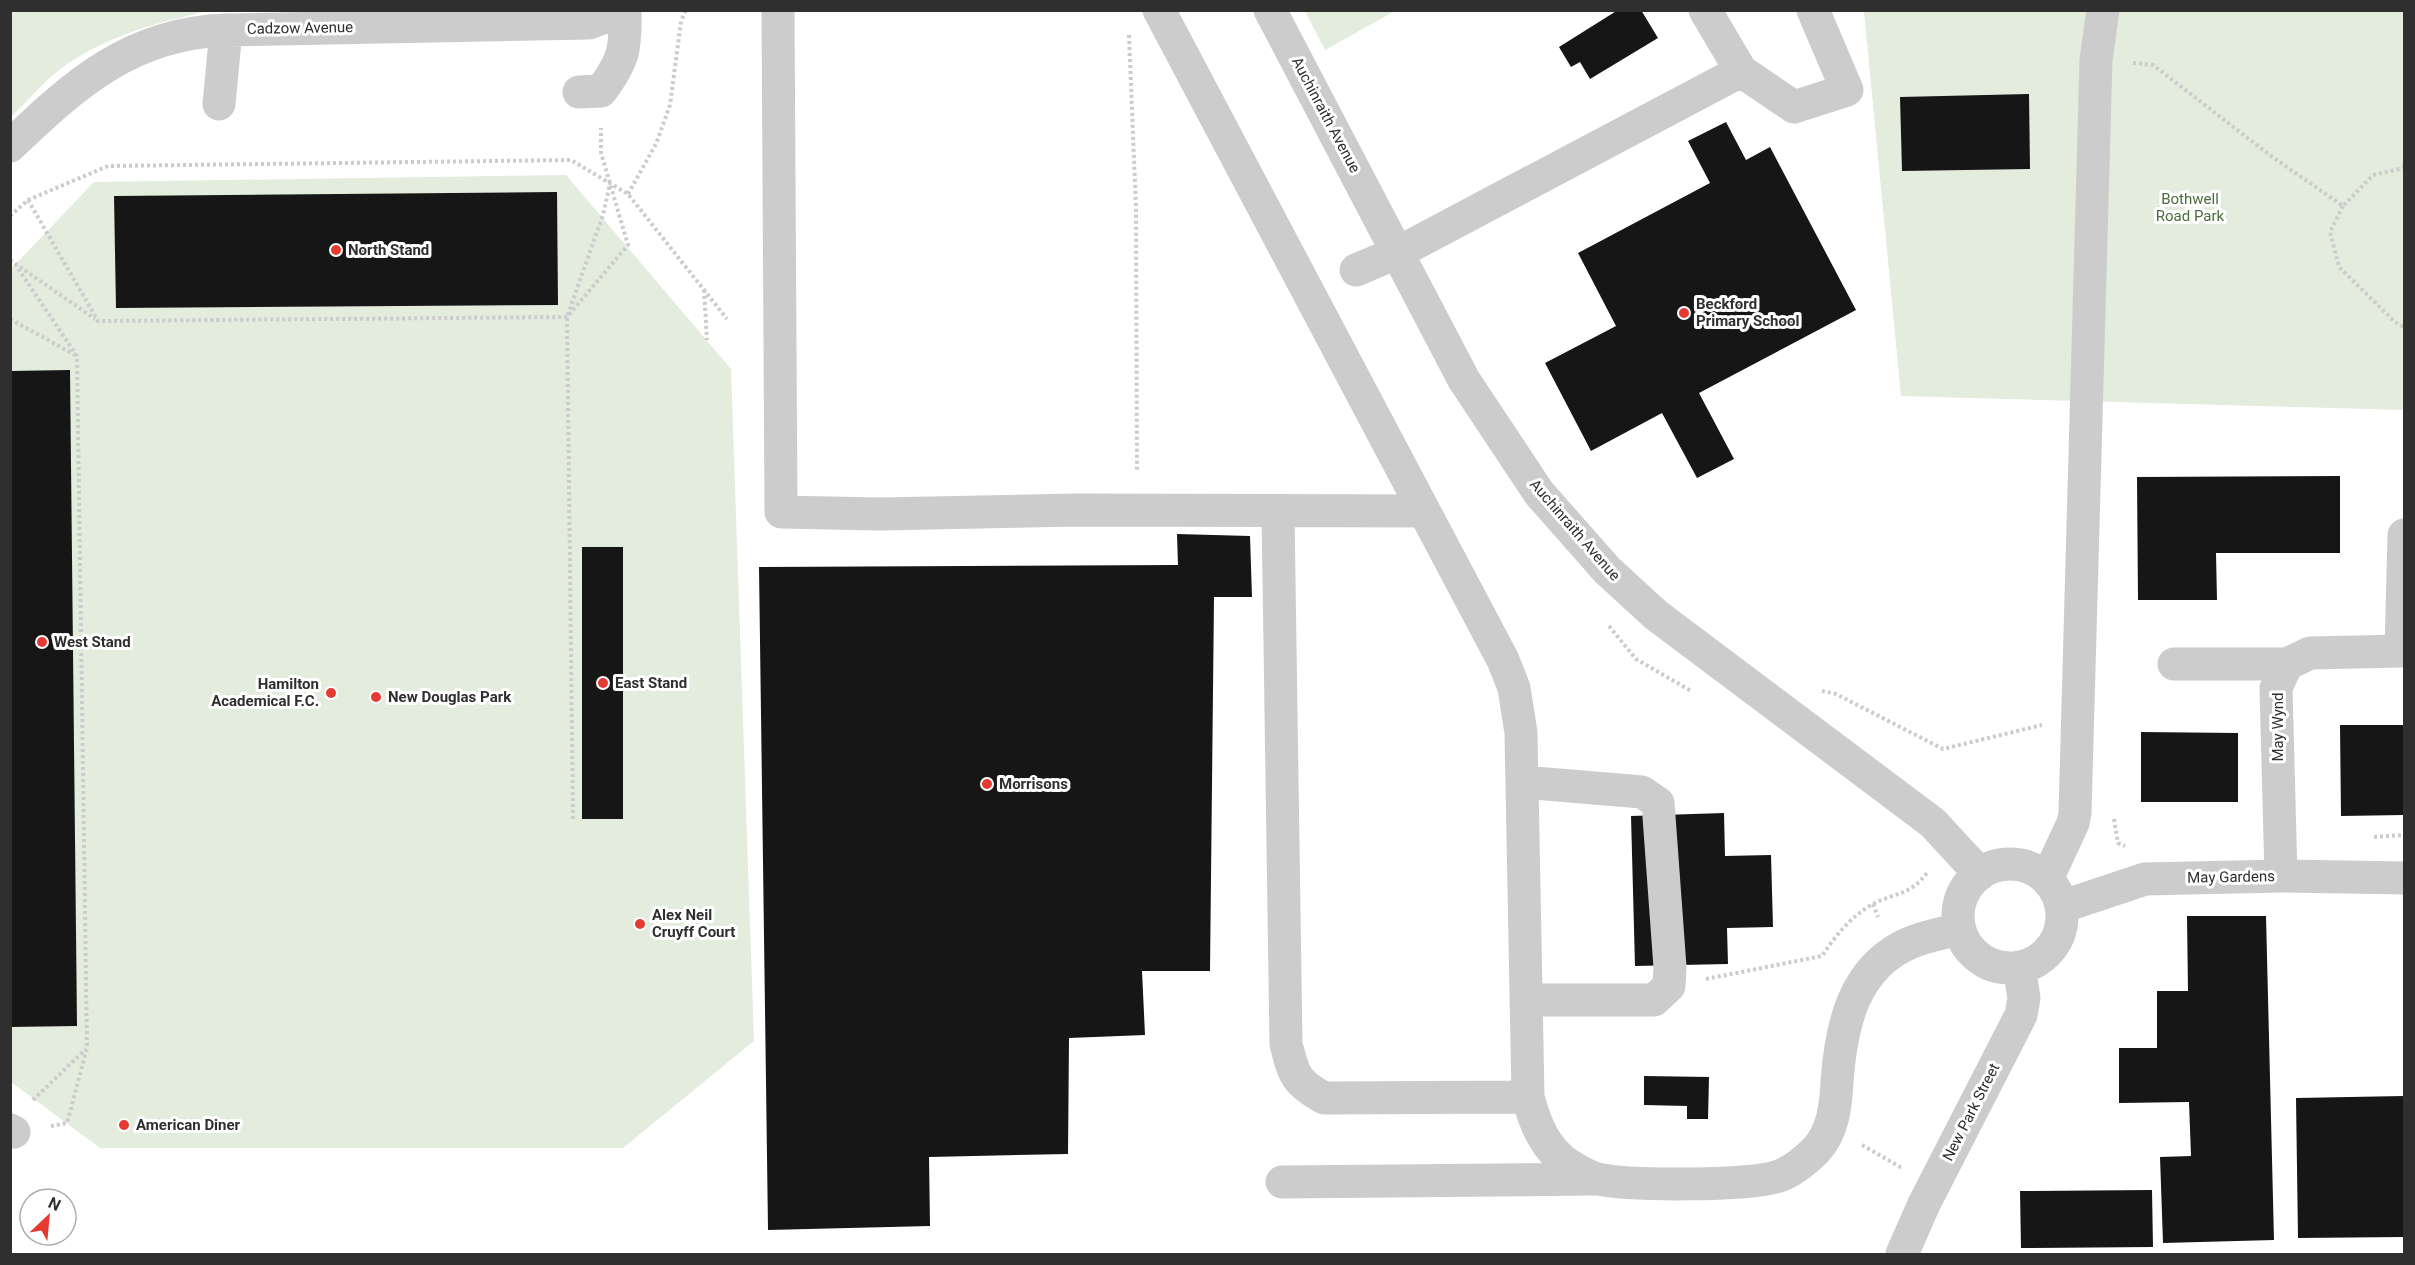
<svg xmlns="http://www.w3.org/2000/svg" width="2415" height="1265" font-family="Roboto,sans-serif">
<rect width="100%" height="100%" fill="#fff"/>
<path fill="#e3ecdd" d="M11,10H209V11C154,23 98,38 53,75C38,88 25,104 11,117Z
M1305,11H1395L1325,50Z
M1864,11H2404V410L1901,396Z
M566,175L731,369L754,1041L623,1148H100L11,1082V269L94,182Z"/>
<path fill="#161616" d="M1618,10H1641L1658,38L1590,79L1580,62L1571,67L1559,47Z
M2029,94L2030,169L1902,171L1900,97Z
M1726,122L1746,160L1770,147L1856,310L1699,393L1734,459L1697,478L1662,413L1591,451L1545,363L1616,326L1578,253L1710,183L1688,141Z
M557,192L558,305L116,308L114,196Z
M70,370L77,1026L10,1027V371Z
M2340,476V553H2216L2217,600H2138L2137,477Z
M1177,534L1250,536L1252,597H1214L1210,971H1142L1145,1035L1069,1038L1068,1154L929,1157L930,1226L768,1230L759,567L1178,565Z
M582,547H623V819H582Z
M2340,725H2404V815L2341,816Z
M2141,732L2238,733V802H2141Z
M1724,813L1725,856L1771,855L1773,927L1727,928L1728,964L1635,966L1631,816Z
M2187,916H2266L2274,1240L2163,1243L2160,1157L2191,1156L2189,1102L2119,1103V1048H2157V991H2188Z
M1644,1076L1709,1077L1708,1119H1687V1106L1644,1105Z
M2404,1096V1237L2298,1238L2296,1098Z
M2152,1190L2153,1247L2021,1248L2020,1191Z"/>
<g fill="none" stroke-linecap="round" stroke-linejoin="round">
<path stroke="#ccc" stroke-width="4" stroke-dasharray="3 3" stroke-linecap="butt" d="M1129,35L1136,208L1137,472
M2133,63L2153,65L2271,156L2343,206L2373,175L2404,168
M628,194L656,144L670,105L681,21L686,10
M28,200L98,321L567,317L628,245L601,153V128
M2343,206L2330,232L2339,267L2395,322L2404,327
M10,216L28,200L108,166L571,160L628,194L727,319
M10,260L95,319
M15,264L77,356L87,1048L67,1123L51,1126
M704,290L707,340
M10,319L75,355
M1609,626L1636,659L1691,691
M1822,691L1836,694L1943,749L2042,725
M573,819L567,317L603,215L610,184
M2114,819L2118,843L2125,846
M2374,837L2404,835
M1873,904L1878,917
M1706,979L1822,956C1835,936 1853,914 1875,903C1898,892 1910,895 1927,873
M33,1100L86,1049
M1862,1145L1902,1168"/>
<path stroke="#ccc" stroke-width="33" d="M778,10L781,512L880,514L1076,510L1424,511
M1159,10L1503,660L1514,688L1521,733L1528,1097C1535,1124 1545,1149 1569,1165C1577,1170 1589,1177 1598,1179C1629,1186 1751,1186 1779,1176C1793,1171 1806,1160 1816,1150C1833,1132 1836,1105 1837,1082C1841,1026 1853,966 1912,942C1927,936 1944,933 1960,929
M1270,10L1464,380L1539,493L1607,570L1656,615L1933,823L1980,874
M1741,71L1794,107L1847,90L1813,10
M579,92L601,91C624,60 626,49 625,10
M219,104L226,30
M10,146C75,84 131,33 226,30L589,23L623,10
M1356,270L1399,252L1741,71L1705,10
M1278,512L1286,1044C1294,1075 1295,1082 1324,1098L1528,1097
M2401,651L2404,535
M2174,664H2287
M1522,782L1642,792L1658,803L1670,967L1669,986L1654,1000H1526
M1958 916a52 52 0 1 1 104 0a52 52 0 1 1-104 0Z
M2281,876L2276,688L2287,664L2310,653L2404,651
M2047,879L2073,823L2075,813L2096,60L2103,10
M2061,907L2145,879L2281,876L2404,878
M10,1130L14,1132
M1282,1182L1595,1179
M1902,1254L1924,1204L2021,1015L2024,998L2019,967"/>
</g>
<g fill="#e53a32" stroke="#fff" stroke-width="2">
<circle cx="336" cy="250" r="6"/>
<circle cx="1684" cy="313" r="6"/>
<circle cx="42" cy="642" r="6"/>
<circle cx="603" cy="683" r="6"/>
<circle cx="331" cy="693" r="6"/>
<circle cx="376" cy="697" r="6"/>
<circle cx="987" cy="784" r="6"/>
<circle cx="640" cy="924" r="6"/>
<circle cx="124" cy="1125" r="6"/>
</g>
<g text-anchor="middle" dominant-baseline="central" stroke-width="6" stroke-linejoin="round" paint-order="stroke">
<g font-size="15" fill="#2f2f2f" stroke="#fff">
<text transform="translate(300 28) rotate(-1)">Cadzow Avenue</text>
<text transform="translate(1326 115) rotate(62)">Auchinraith Avenue</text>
<text transform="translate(1575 530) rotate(49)">Auchinraith Avenue</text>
<text transform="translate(2278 727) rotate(-90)">May Wynd</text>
<text transform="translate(2231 877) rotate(-1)">May Gardens</text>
<text transform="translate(1971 1112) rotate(-63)">New Park Street</text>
</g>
<g font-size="15" fill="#4c6b3c" stroke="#fff">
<text x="2190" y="199">Bothwell<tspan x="2190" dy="17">Road Park</tspan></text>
</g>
<g font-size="15" font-weight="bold" fill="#2f2f2f" stroke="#fff" text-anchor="start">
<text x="348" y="250">North Stand</text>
<text x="1696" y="304">Beckford<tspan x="1696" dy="17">Primary School</tspan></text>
<text x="54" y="642">West Stand</text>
<text x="615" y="683">East Stand</text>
<text x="319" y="684" text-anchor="end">Hamilton<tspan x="319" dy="17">Academical F.C.</tspan></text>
<text x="388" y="697">New Douglas Park</text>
<text x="999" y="784">Morrisons</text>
<text x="652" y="915">Alex Neil<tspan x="652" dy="17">Cruyff Court</tspan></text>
<text x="136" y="1125">American Diner</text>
</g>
</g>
<rect width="2415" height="1265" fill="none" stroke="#2f2f2f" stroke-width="24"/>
<g transform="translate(48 1217) rotate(26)"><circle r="28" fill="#ffffff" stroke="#acacac" stroke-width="1.5"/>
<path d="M0-4.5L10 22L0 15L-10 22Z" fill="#e53a32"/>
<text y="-9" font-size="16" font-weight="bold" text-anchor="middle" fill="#2f2f2f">N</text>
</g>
</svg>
